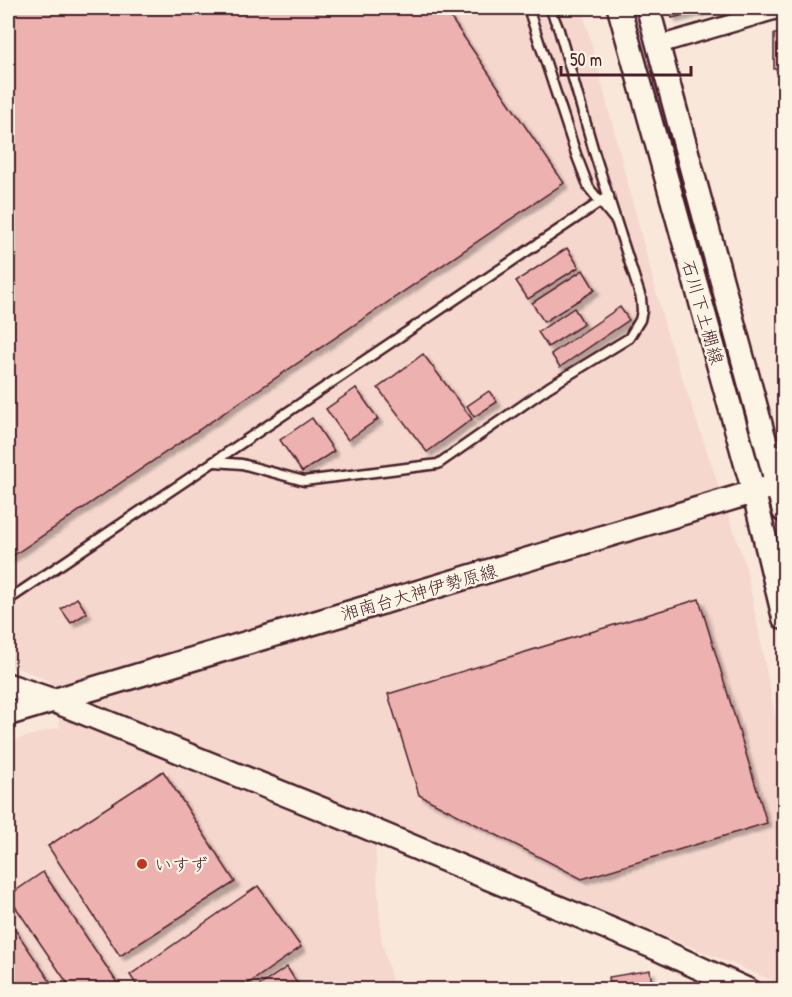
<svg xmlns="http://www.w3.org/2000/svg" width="792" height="997" font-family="'Patrick Hand','Klee One',sans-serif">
<defs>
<filter id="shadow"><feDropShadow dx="4.5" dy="4.5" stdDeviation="1.5" flood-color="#0004"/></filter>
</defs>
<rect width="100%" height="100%" fill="#f9e7da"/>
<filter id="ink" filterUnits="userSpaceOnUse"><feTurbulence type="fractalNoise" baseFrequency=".0167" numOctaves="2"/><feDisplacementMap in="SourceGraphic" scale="12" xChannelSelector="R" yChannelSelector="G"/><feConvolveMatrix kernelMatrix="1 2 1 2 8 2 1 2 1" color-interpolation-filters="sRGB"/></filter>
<g filter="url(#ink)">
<path fill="#f5d7cd" d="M8,8H582L666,330L746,567L784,761V985L373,816L381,938L394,989H8V742L60,727L50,681L8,664Z"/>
<path fill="#edb1af" stroke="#4a1f2b" stroke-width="1.5" filter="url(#shadow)" d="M8,8H444L564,183L8,559Z
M669,8H712L672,18Z
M774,34H784V69H774Z
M567,248L579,267L528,299L516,281Z
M583,270L595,290L544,322L532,303Z
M620,307L629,320L560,367L551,354Z
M574,308L584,324L548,347L538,332Z
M423,354L472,419L427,452L378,388Z
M356,388L378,419L348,440L326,409Z
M489,391L497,402L474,417L467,406Z
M312,418L334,451L302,472L280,440Z
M77,598L87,613L71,623L61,609Z
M699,599L767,823L582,879L419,795L388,694Z
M163,771L235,882L120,956L48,846Z
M43,872L122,990H72L8,896Z
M258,886L301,947L239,990H140L130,975Z
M8,919L56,990H8Z
M287,967L301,990H253Z
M650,970L652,985L611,990L609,977Z
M566,983L567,990H531Z"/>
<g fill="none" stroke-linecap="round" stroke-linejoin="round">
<g stroke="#4a1f2b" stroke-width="13">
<path id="lane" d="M528,8L576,154L589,188L615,220
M215,462L242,464L304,481L438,464L549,387L629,338L640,320L642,311L641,298L595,155L559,30L550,8
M8,600L609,196"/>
</g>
<g stroke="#4a1f2b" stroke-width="21">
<path id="street" d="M658,45L784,8"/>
</g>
<g stroke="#4a1f2b" stroke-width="27">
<path id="secondary" d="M619,8L754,493L784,618
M648,8L784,511
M8,685L52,700L344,818L651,946L748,990
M8,714L784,483"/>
</g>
<use href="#lane" stroke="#fcf5e5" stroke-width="8"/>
<use href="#street" stroke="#fcf5e5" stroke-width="16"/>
<use href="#secondary" stroke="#fcf5e5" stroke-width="22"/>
</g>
</g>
<circle fill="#c8321e" stroke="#fcf5e5" stroke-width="2" cx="142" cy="864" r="6"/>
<g text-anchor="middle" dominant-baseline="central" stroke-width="4.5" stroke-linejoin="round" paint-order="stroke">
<g font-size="18" fill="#4a1f2b" stroke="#fcf5e5">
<text transform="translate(703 312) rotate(74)">石川下土棚線</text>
<text transform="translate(419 592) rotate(-16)">湘南台大神伊勢原線</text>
</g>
<g font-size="18" fill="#4a1f2b" stroke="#fcf5e5" text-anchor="start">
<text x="154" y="864">いすず</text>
</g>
</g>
<rect width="792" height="997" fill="none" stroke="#fcf5e5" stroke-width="30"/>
<rect x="15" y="15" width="762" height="967" fill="none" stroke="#4a1f2b" stroke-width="2" filter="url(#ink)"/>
<path d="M561 66v9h130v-9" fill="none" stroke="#4a1f2b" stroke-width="3"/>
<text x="570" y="66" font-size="18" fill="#4a1f2b" stroke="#fcf5e5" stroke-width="4.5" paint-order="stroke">50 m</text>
</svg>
